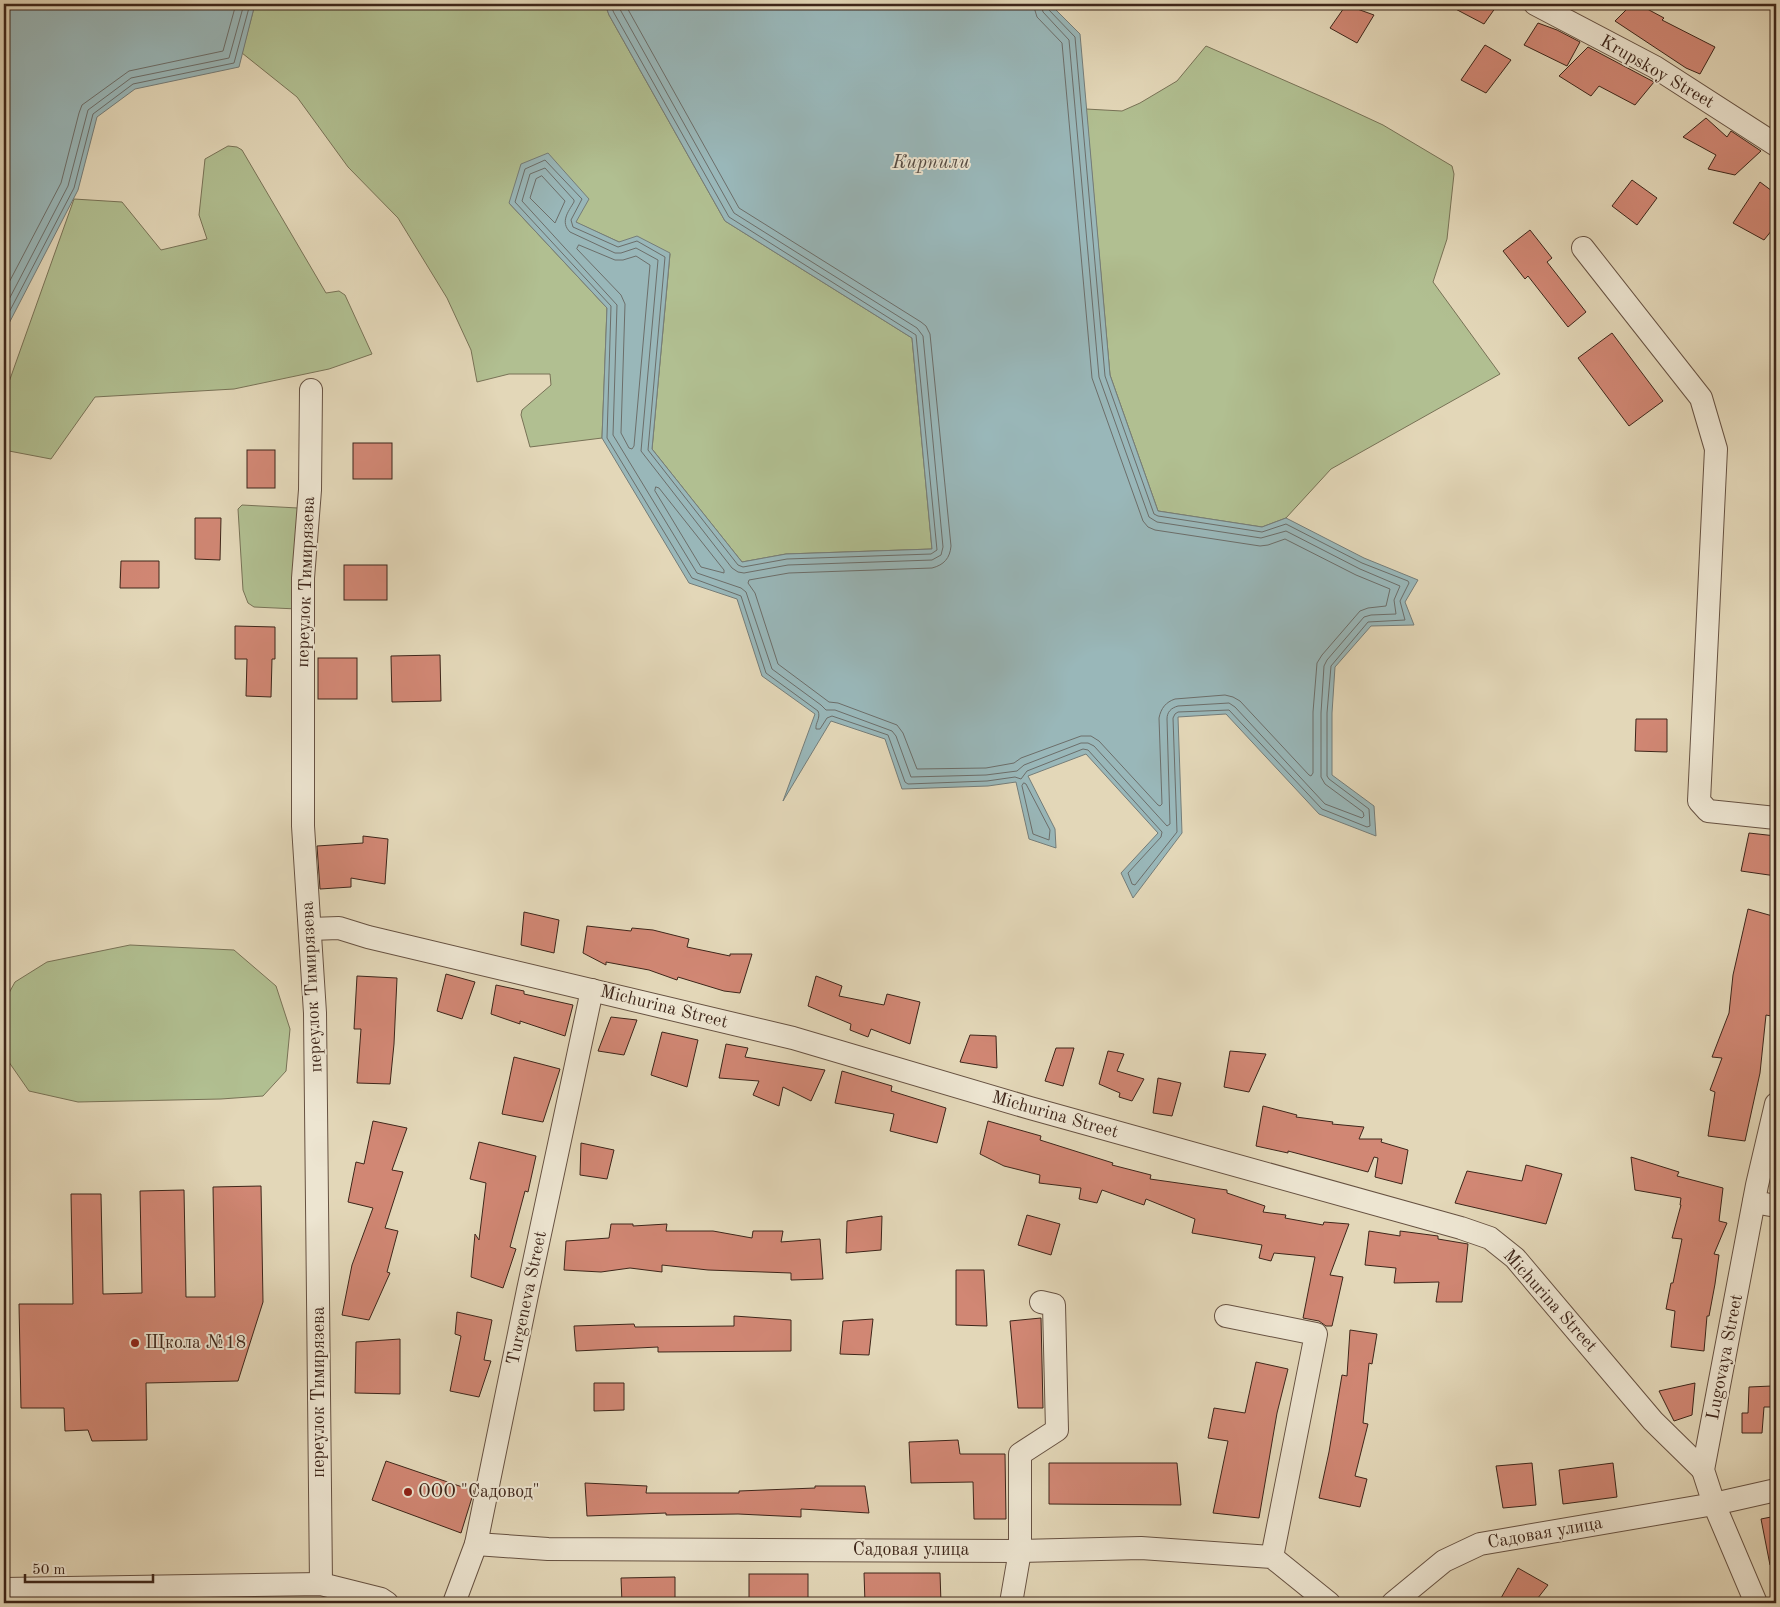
<svg xmlns="http://www.w3.org/2000/svg" width="1780" height="1607" font-family="'Old Standard TT',serif">
<rect width="100%" height="100%" fill="#e3d7b8"/>
<filter id="stains"><feTurbulence type="fractalNoise" baseFrequency=".004" numOctaves="4"/><feColorMatrix values="0 0 0 0 .2 0 0 0 0 .09 0 0 0 0 .02 0 0 0 .5 -.17"/></filter>
<radialGradient id="worn" r=".72"><stop offset=".6" stop-color="#630" stop-opacity="0"/><stop offset="1" stop-color="#630" stop-opacity=".3"/></radialGradient>
<g fill="#b1bf91" stroke="#787256">
<path d="M255 4H605L609 15 725 221 912 338 932 549 786 554 742 562 652 449 670 254 619 242 575 222 509 203 607 308 602 438 530 447 521 415 522 410 551 385 550 374H509L477 382 471 350 447 298 398 218 348 167 297 97 242 53Z"/>
<path d="M1206 46 1327 99 1383 125 1452 166 1454 174 1447 239 1433 282 1500 374 1331 469 1286 518 1262 527 1158 511 1110 375 1086 109 1122 111 1140 103 1177 81Z"/>
<path d="M228 146 237 147 242 150 326 293 339 291 345 295 372 354 329 369 234 389 95 397 51 459 9 451 4 448V396L74 199 122 202 161 250 207 239 199 215 205 159Z"/>
<path d="M242 505 298 508 297 609 254 607 248 603 243 590 238 509Z"/>
<path d="M130 945 234 950 276 986 290 1029 286 1071 263 1096 221 1099 78 1102 29 1091 4 1055V1002L15 982 47 962Z"/>
</g>
<g fill="#99b7b9" stroke="#757d79">
<path d="M4 4H255L239 67 135 89 97 117 78 190 4 333Z"/>
<path d="M605 4H1050L1080 34 1110 375 1158 511 1262 527 1286 518 1364 558 1418 580 1405 602 1414 625 1371 626 1335 667 1332 713V775L1374 806 1376 836 1319 814 1226 714 1178 717 1182 833 1133 898 1121 873 1158 833 1086 754 1028 776 1055 829 1056 848 1029 839 1016 782 988 786 902 789 885 739 831 721 783 801 815 714 762 676 737 599 689 583 602 438 607 308 509 203 521 164 548 153 589 199 576 222 619 242 637 236 670 253 652 449 742 562 786 554 932 549 912 338 725 221 609 15Z"/>
</g>
<g fill="none" stroke-linecap="round" stroke-linejoin="round">
<g stroke="#6c6e6a" stroke-width="1">
<path d="M610 4 614 13 729 217 916 335 937 550 931 554 787 559 743 567 738 565 648 450 665 257 637 241 618 247 573 227 571 220 582 199 545 160 525 169 515 202 611 306 607 438 692 578 741 596 766 673 818 711C821 718 815 723 816 729H820L827 718 832 716 888 735 905 782 908 784 987 781 1015 777 1021 779 1027 771 1083 749 1088 750 1162 832 1161 837 1128 873 1132 884 1135 885 1177 832 1173 718 1175 714 1178 712 1229 710 1322 809 1367 827 1370 826 1369 809 1329 779 1327 776V713L1331 666 1368 622 1405 620 1400 601 1409 583 1408 581 1362 563 1286 524 1262 532 1158 516 1154 514 1105 376 1075 37 1048 9 1047 4"/>
<path d="M617 4 734 213 917 328 923 336 943 547 941 555 932 560 788 565 744 573 738 572 732 568 641 451 658 260 636 248 621 253H615L570 232C560 222 568 212 574 202V200L545 168 530 174 522 201 617 305 613 435 697 573 741 588 746 592 772 669 821 705 826 710H835L892 731 896 736 911 777 986 775 1017 771 1024 765 1081 743H1088L1094 746 1167 826 1170 824 1167 719C1167 712 1171 708 1178 706L1229 703 1235 707 1325 804 1362 818 1364 816 1363 812 1325 784 1321 777V713L1324 666 1327 660 1364 617 1371 615 1396 614 1394 600 1400 586 1360 569 1286 531 1261 538 1157 522 1149 517 1099 377 1069 40 1043 12 1041 4"/>
<path d="M625 4 739 208 921 322 926 326 930 334 951 546C950 558 944 565 932 568L789 573 749 580 748 583 755 593 778 664 829 702 838 703 897 725 903 733 917 769 986 768 1014 763 1021 758 1081 736H1091L1099 741 1158 805 1160 806 1162 804 1159 718C1161 708 1166 702 1175 699L1225 695 1233 697 1240 701 1309 775 1311 776 1313 773V712L1317 663 1322 655 1360 611 1368 608 1386 606 1390 589 1356 575 1285 539 1268 545 1260 546 1155 530 1148 527 1143 521 1092 378 1062 43 1037 17 1033 4"/>
<path d="M542 176 565 201 555 223 530 198 536 179Z"/>
<path d="M579 245 615 260H623L636 256 650 265 634 446 632 449 629 448 621 433 625 304 621 295 577 249Z"/>
<path d="M4 292 61 183 79 113 82 105 129 71 223 51 236 4"/>
<path d="M4 309 68 186 88 110 131 78 229 58 244 4"/>
<path d="M4 322 74 188 93 114 133 84 234 63 250 4"/>
<path d="M656 487 659 488 724 570V573L701 567 655 491Z"/>
<path d="M1024 783 1026 784 1050 830 1049 840 1033 834 1022 786Z"/>
</g>
</g>
<g fill="#d18774" stroke="#3e261a">
<path d="M1446 4H1498L1484 24Z"/>
<path d="M1632 4H1638L1664 18 1662 20 1715 47 1700 74 1686 68 1615 21Z"/>
<path d="M1346 5 1374 15 1357 43 1330 28Z"/>
<path d="M1538 23 1557 30 1580 42 1567 66 1524 45Z"/>
<path d="M1485 45 1511 60 1486 93 1461 80Z"/>
<path d="M1588 47 1654 82 1635 105 1599 86 1591 96 1559 76Z"/>
<path d="M1706 118 1727 137 1731 131 1761 151 1735 175 1708 169 1716 155 1683 137Z"/>
<path d="M1632 180 1657 198 1637 225 1612 206Z"/>
<path d="M1760 182 1776 194V225L1764 240 1733 223Z"/>
<path d="M1530 230 1552 258 1547 262 1586 312 1568 327 1528 276 1525 279 1503 251Z"/>
<path d="M1612 333 1663 401 1629 426 1578 358Z"/>
<rect x="353" y="443" width="39" height="36"/>
<rect x="247" y="450" width="28" height="38"/>
<path d="M195 518H221L220 560 195 559Z"/>
<path d="M121 561H159V588H120Z"/>
<rect x="344" y="565" width="43" height="35"/>
<path d="M235 626 275 627V659H272L271 697 246 696 247 659H235Z"/>
<path d="M440 655 441 701 392 702 391 656Z"/>
<rect x="318" y="658" width="39" height="41"/>
<path d="M1636 719H1667V752L1635 751Z"/>
<path d="M1749 833 1776 836V876L1741 871Z"/>
<path d="M363 836 388 839 385 884 351 878V887L320 889 317 846 363 843Z"/>
<path d="M1748 909 1776 917V1000L1771 1016 1766 1015 1760 1073 1745 1141 1708 1136 1715 1092 1710 1090 1722 1058 1712 1057 1729 1013 1733 975Z"/>
<path d="M524 912 559 920 554 953 521 945Z"/>
<path d="M587 926 631 931 632 928 653 930 689 939 687 947 730 956V954H752L740 993 724 991 678 977 677 980 649 970 606 962V965L583 953Z"/>
<path d="M446 974 475 982 462 1019 437 1011Z"/>
<path d="M357 976 397 978 394 1044 390 1084 357 1083 361 1029H354Z"/>
<path d="M816 976 842 986 839 996 884 1005 887 994 920 1002 910 1044 871 1029 868 1037 850 1030 851 1024 808 1006Z"/>
<path d="M496 985 524 991V994L573 1005 565 1036 520 1021V1024L491 1014Z"/>
<path d="M611 1017 637 1020 624 1055 598 1051Z"/>
<path d="M662 1032 698 1040 687 1087 651 1075Z"/>
<path d="M970 1035 996 1036 997 1068 960 1062Z"/>
<path d="M726 1044 748 1048 745 1057 825 1070 811 1101 783 1087 779 1106 753 1095 759 1081 719 1078Z"/>
<path d="M1056 1048H1074L1063 1086 1045 1081Z"/>
<path d="M1108 1051 1124 1054 1117 1071 1144 1079 1132 1101 1119 1097 1120 1093 1099 1084Z"/>
<path d="M1230 1051 1266 1054 1249 1092 1224 1087Z"/>
<path d="M514 1057 560 1069 543 1122 502 1114Z"/>
<path d="M842 1071 892 1086 891 1091 946 1108 937 1143 890 1131 894 1114 835 1103Z"/>
<path d="M1158 1078 1181 1083 1172 1116 1153 1113Z"/>
<path d="M1263 1106 1297 1115 1296 1117 1333 1122 1332 1124 1364 1127 1359 1139H1382L1381 1142 1408 1150 1402 1184 1375 1177 1378 1158 1374 1157 1368 1172 1288 1151V1153L1256 1146Z"/>
<path d="M373 1121 407 1128 392 1170 403 1172 385 1228 398 1231 387 1272 390 1273 369 1320 342 1315 352 1265 373 1208 348 1202 356 1162 364 1164Z"/>
<path d="M988 1121 1041 1136 1040 1140 1113 1163 1112 1165 1151 1175 1150 1179 1227 1190V1193L1265 1206 1263 1212 1286 1215 1285 1218 1323 1225 1324 1222 1349 1224 1330 1275 1343 1277 1332 1326H1326L1319 1321 1303 1318 1315 1257 1274 1253 1271 1261 1259 1258 1262 1245 1192 1233 1195 1219 1146 1199 1144 1205 1102 1190 1097 1203 1079 1199 1081 1188 1039 1183 1040 1175 1004 1166 980 1154Z"/>
<path d="M479 1142 536 1156 528 1192 525 1191 510 1247 516 1249 503 1288 471 1277 475 1234 479 1240 486 1183 470 1179Z"/>
<path d="M581 1143 614 1150 607 1179 580 1175Z"/>
<path d="M1631 1157 1679 1172 1677 1176 1723 1188 1719 1221 1727 1223 1714 1254 1719 1255 1715 1284 1709 1316H1707L1704 1351 1671 1347 1675 1311 1666 1309 1671 1283H1673L1682 1239 1672 1238 1681 1205H1680L1681 1198 1635 1190Z"/>
<path d="M1526 1165 1562 1174 1546 1224 1455 1203 1467 1171 1522 1181Z"/>
<path d="M261 1186 263 1302 238 1381 146 1383 147 1440 92 1441 88 1430 65 1431 64 1408H21L19 1304H73L71 1194H101L103 1294 142 1293 140 1191 184 1190 186 1297H215L213 1187Z"/>
<path d="M1027 1215 1060 1224 1051 1255 1018 1245Z"/>
<path d="M882 1216 881 1250 846 1253 847 1221Z"/>
<path d="M611 1224H633V1226L667 1224 666 1231H713L752 1238 753 1231H783L781 1242 820 1239 823 1279 791 1280V1273L708 1270 662 1265V1272L630 1268 601 1272 564 1270 566 1241 609 1238Z"/>
<path d="M1369 1231 1400 1236V1231L1438 1236V1239L1468 1244 1462 1302H1436L1439 1282 1394 1283 1396 1268 1365 1265Z"/>
<path d="M956 1270H984L987 1326 956 1325Z"/>
<path d="M457 1312 492 1320 484 1360 491 1361 479 1397 450 1391 461 1336 455 1334Z"/>
<path d="M734 1316 791 1320V1351L658 1352V1347L576 1351 574 1326 634 1324 635 1327 734 1326Z"/>
<path d="M1041 1318 1043 1408H1018L1010 1321Z"/>
<path d="M873 1319 869 1355 840 1354 843 1321Z"/>
<path d="M1350 1330 1377 1334 1372 1364 1369 1363 1363 1423 1368 1424 1355 1476 1367 1479 1360 1507 1319 1498 1329 1452 1342 1375 1347 1376Z"/>
<path d="M400 1339V1394L355 1393 356 1342Z"/>
<path d="M1256 1362 1288 1369 1277 1413 1259 1518 1213 1513 1228 1441 1208 1438 1214 1408 1245 1413Z"/>
<path d="M594 1383H624V1410L594 1411Z"/>
<path d="M1695 1383 1692 1415 1674 1421 1659 1391Z"/>
<path d="M1772 1386V1407H1764L1762 1433H1742V1413H1748L1749 1387Z"/>
<path d="M958 1440 960 1454H1005L1006 1519H974L973 1482 911 1483 909 1442Z"/>
<path d="M386 1461 474 1491 461 1533 372 1500Z"/>
<path d="M1049 1463H1177L1181 1505 1049 1504Z"/>
<path d="M1532 1463 1536 1505 1503 1508 1496 1466Z"/>
<path d="M1613 1463 1617 1497 1563 1504 1559 1470Z"/>
<path d="M585 1483 647 1486 646 1493H739V1491L815 1488V1486H865L869 1513 801 1509V1517L738 1514 666 1515V1513L587 1516Z"/>
<path d="M1776 1516V1565H1770L1761 1519Z"/>
<path d="M1518 1568 1548 1585 1534 1603H1509L1501 1598Z"/>
<path d="M864 1573H940L941 1603H865Z"/>
<rect x="749" y="1574" width="59" height="29"/>
<path d="M675 1577V1603H622L621 1578Z"/>
</g>
<g fill="none" stroke-linecap="round" stroke-linejoin="round">
<g stroke="#675242" stroke-width="24">
<g id="minor">
<path d="M1535 4 1655 67 1776 145"/>
<path d="M1583 248 1701 398 1716 449 1699 801 1708 811 1776 818"/>
<path d="M311 390 310 490 303 578V826L315 1013 321 1584"/>
<path d="M310 929 339 928 368 937 793 1038 1030 1108 1461 1228 1490 1238 1515 1258 1653 1421 1703 1470"/>
<path d="M1754 1202 1776 1206"/>
<path d="M1226 1316 1316 1334 1272 1557"/>
<path d="M476 1544 548 1549 1020 1551 1141 1548 1272 1557 1329 1603"/>
<path d="M4 1589 321 1584 381 1599 387 1603"/>
<path d="M454 1603 476 1544 528 1290 592 990"/>
<path d="M1011 1603 1020 1551V1454L1057 1430 1054 1305 1041 1302"/>
<path d="M1393 1603 1444 1561 1480 1544 1714 1504 1776 1490"/>
<path d="M1756 1603 1714 1504 1703 1470 1757 1185 1776 1104"/>
</g>
</g>
<use href="#minor" stroke="#ede5d1" stroke-width="22"/>
</g>
<g fill="#8f2418" stroke="#ede5d1" stroke-width="2">
<circle cx="135" cy="1343" r="5"/>
<circle cx="408" cy="1492" r="5"/>
</g>
<g text-anchor="middle" dominant-baseline="central" stroke-width="4" stroke-linejoin="round" paint-order="stroke">
<g font-size="18" fill="#3e261a" stroke="#ede5d1">
<text transform="translate(1657 72) rotate(30)">Krupskoy Street</text>
<text transform="translate(306 582) rotate(-88)">переулок Тимирязева</text>
<text transform="translate(312 987) rotate(-93)">переулок Тимирязева</text>
<text transform="translate(664 1007) rotate(14)">Michurina Street</text>
<text transform="translate(1055 1115) rotate(16)">Michurina Street</text>
<text transform="translate(527 1298) rotate(-78)">Turgeneva Street</text>
<text transform="translate(1550 1301) rotate(48)">Michurina Street</text>
<text transform="translate(1725 1357) rotate(-79)">Lugovaya Street</text>
<text transform="translate(319 1392) rotate(-90)">переулок Тимирязева</text>
<text transform="translate(1545 1533) rotate(-10)">Садовая улица</text>
<text x="911" y="1550">Садовая улица</text>
</g>
<g font-size="18" fill="#3e261a" stroke="#ede5d1" text-anchor="start">
<text x="145" y="1343">Щкола №18</text>
<text x="418" y="1492">ООО "Садовод"</text>
</g>
<g font-size="19" font-style="italic" fill="#554a42" stroke="#ede5d1">
<text x="931" y="163">Кирпили</text>
</g>
</g>
<rect width="1780" height="1607" fill="none" stroke="#e3d7b8" stroke-width="20"/>
<rect x="5" y="5" width="1770" height="1597" fill="none" stroke="#3e261a" stroke-width="2.5"/>
<rect x="10" y="10" width="1760" height="1587" fill="none" stroke="#3e261a"/>
<path d="M25 1574v8h128v-8" fill="none" stroke="#3e261a" stroke-width="2.5"/>
<text x="32" y="1574" font-size="15" fill="#3e261a" stroke="#ede5d1" stroke-width="4" paint-order="stroke">50 m</text>
<rect width="100%" height="100%" filter="url(#stains)"/>
<rect width="100%" height="100%" fill="url(#worn)"/>
</svg>
